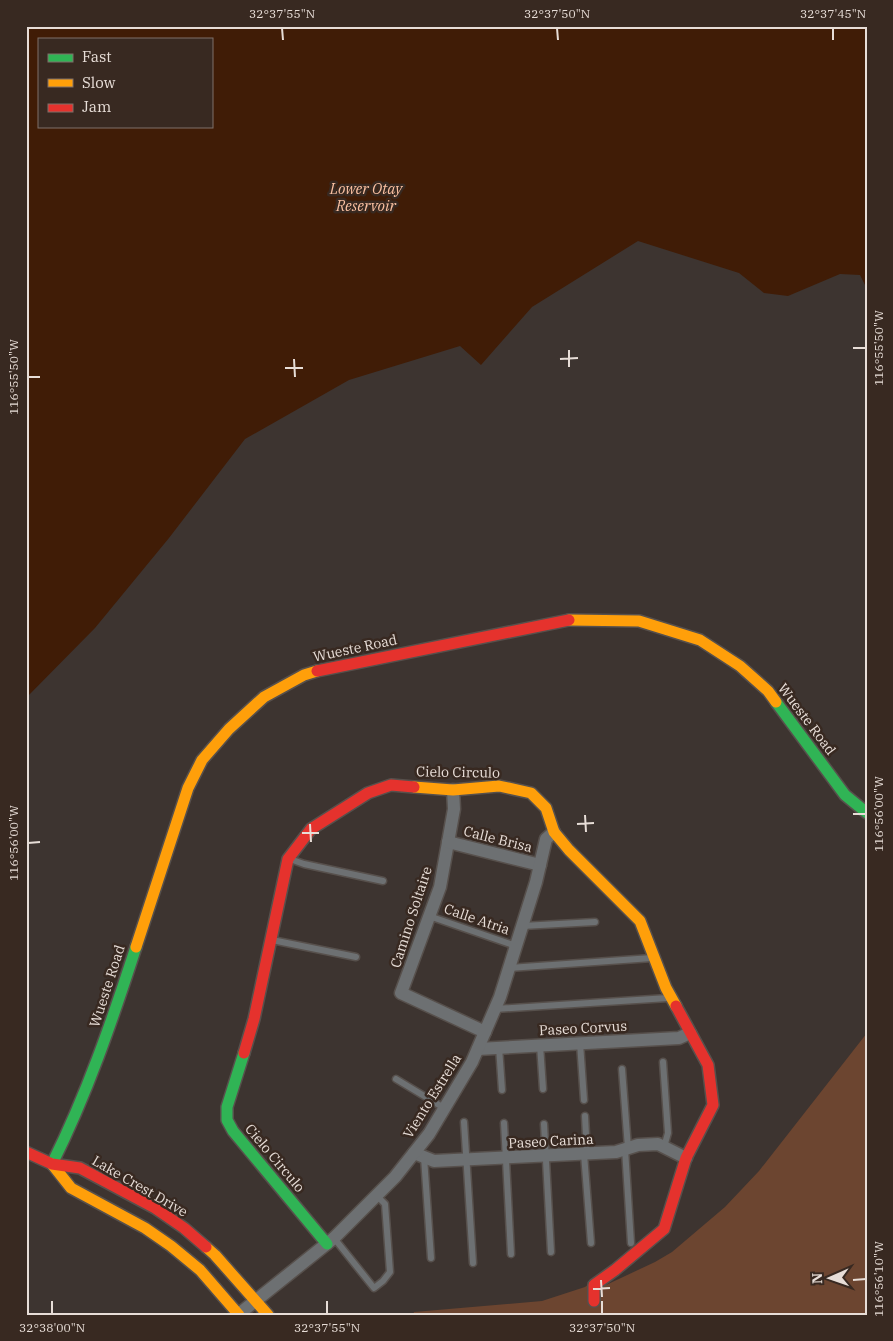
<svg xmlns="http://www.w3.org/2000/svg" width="893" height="1341" font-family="'IBM Plex Serif',serif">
<rect width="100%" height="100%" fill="#3d3430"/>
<path fill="#6c4530" d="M867 1033V1315H413L414 1312 542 1301 585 1287 600 1275 606 1285 655 1262 672 1252 725 1207 759 1171Z"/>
<path fill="#401c06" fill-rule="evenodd" d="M26 26H867V289L860 275 840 274 788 296 764 293 739 273 638 241 532 307 481 365 460 346 349 380 245 439 169 538 95 628 26 698ZM39 39H211V126H39Z"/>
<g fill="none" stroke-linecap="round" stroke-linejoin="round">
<g stroke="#57504c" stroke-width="9">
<g id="lane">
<path d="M290 859 304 864 383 881"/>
<path d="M429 916 516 946"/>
<path d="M522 926 595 922"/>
<path d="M272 940 356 957"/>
<path d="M509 968 652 958"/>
<path d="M495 1009 668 998"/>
<path d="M580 1043 584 1100"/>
<path d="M540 1045 543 1089"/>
<path d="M499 1047 502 1090"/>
<path d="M663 1062 668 1133 664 1147"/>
<path d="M622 1069 628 1148"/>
<path d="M396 1079 444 1108"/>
<path d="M585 1116 587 1154"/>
<path d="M464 1122 473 1263"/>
<path d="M504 1123 511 1254"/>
<path d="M544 1124 551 1252"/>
<path d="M625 1149 631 1243"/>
<path d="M584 1154 591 1243"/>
<path d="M424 1157 431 1258"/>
<path d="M334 1238 374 1288 383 1281 390 1272 385 1204 377 1196"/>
</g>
</g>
<g stroke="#57504c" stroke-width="15">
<g id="street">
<path d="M453 790 454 809 440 887 401 993 485 1032"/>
<path d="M448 842 540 865"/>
<path d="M478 1049 679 1038 690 1033"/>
<path d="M414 1153 434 1161 616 1152 638 1145 658 1144 686 1158"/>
<path d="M239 1314 334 1238 395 1177 429 1134 472 1062 500 997 536 882 546 839 554 832"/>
</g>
</g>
<g stroke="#57504c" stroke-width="14">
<g id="fast">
<path d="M776 702 845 795 867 813"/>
<path d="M244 1053 227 1107V1120L233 1131 327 1244"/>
<path d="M52 1164C87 1094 112 1021 136 947"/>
</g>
</g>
<g stroke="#57504c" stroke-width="14">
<g id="slow">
<path d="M569 620 639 621 700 640 740 666 768 691 776 702"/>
<path d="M414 787 453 790 499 786 531 793 546 808 554 832 569 850 640 921 666 988 676 1006"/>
<path d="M136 947 188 788 202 760 229 729 264 697 304 675 317 671"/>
<path d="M52 1164 71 1188 145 1228 171 1246 200 1270 239 1315"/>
<path d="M206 1247 215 1255 268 1315"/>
</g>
</g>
<g stroke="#57504c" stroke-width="14">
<g id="jam">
<path d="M317 671 569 620"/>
<path d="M244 1053 254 1019 288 859 311 829 368 793 391 785 414 787"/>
<path d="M26 1152 52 1164 80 1168 155 1208 184 1228 206 1247"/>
<path d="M594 1301V1285L615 1270 664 1229 686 1158 713 1105 708 1065 676 1006"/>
</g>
</g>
<use href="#lane" stroke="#6d7072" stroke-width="6"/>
<use href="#street" stroke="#6d7072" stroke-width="12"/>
<use href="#fast" stroke="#30b455" stroke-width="11"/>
<use href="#slow" stroke="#ff9f0a" stroke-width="11"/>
<use href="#jam" stroke="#e5322d" stroke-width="11"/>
</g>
<path fill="none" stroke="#e7ddd7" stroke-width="2" d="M282 28 283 40M557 28 558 40M833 28V40M853 348H866M569 350V367M294 359 295 377M560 359 578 358M285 368H303M28 377H40M853 814H866M585 815 586 832M310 824 311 842M577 824 594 823M302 833H319M28 843 40 842M601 1280 602 1297M853 1280 866 1279M593 1289 610 1288M52 1301V1314M327 1301V1314M602 1301V1314"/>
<g text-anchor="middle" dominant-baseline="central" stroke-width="5" stroke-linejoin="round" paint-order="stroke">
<g font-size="14" fill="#e7ddd7" stroke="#382921">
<text transform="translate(355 648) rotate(-12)">Wueste Road</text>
<text transform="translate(807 719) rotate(53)">Wueste Road</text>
<text transform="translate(458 772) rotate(1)">Cielo Circulo</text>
<text transform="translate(498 839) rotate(14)">Calle Brisa</text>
<text transform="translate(411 917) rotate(-72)">Camino Soltaire</text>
<text transform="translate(477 919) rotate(19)">Calle Atria</text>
<text transform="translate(107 986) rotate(-72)">Wueste Road</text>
<text transform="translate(583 1028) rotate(-3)">Paseo Corvus</text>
<text transform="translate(432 1096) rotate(-58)">Viento Estrella</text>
<text transform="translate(551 1141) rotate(-3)">Paseo Carina</text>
<text transform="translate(275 1158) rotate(50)">Cielo Circulo</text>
<text transform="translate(140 1186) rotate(30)">Lake Crest Drive</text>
</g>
<g font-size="15" font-style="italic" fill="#fac0a1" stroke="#382921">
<text x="366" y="188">Lower Otay<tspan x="366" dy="17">Reservoir</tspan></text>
</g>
</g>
<rect width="893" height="1341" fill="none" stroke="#382921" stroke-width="55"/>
<rect x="38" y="38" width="175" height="90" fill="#382921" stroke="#7e716a"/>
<rect x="48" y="54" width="25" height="8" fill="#30b455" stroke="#7e716a"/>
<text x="82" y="62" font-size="15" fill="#e7ddd7">Fast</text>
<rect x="48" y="79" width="25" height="8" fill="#ff9f0a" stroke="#7e716a"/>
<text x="82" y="88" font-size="15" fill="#e7ddd7">Slow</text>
<rect x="48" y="104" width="25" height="8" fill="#e5322d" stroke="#7e716a"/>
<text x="82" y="112" font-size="15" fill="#e7ddd7">Jam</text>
<g transform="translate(830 1278) rotate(268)" stroke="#382921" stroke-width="4" paint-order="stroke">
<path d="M0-4L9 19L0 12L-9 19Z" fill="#e7ddd7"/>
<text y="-8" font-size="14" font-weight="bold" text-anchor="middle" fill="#e7ddd7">N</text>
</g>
<rect x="28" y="28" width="838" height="1286" fill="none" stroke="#e7ddd7" stroke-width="2"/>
<g font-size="12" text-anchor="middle" fill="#e7ddd7">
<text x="282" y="18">32°37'55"N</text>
<text x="557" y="18">32°37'50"N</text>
<text x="833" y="18">32°37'45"N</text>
<text transform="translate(879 348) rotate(-90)" y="4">116°55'50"W</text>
<text transform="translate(14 377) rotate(-90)" y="4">116°55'50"W</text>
<text transform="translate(879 814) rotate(-90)" y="4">116°56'00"W</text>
<text transform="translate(14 843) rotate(-90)" y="4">116°56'00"W</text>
<text transform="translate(879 1279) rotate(-90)" y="4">116°56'10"W</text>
<text x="52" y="1332">32°38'00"N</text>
<text x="327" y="1332">32°37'55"N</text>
<text x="602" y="1332">32°37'50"N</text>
</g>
</svg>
